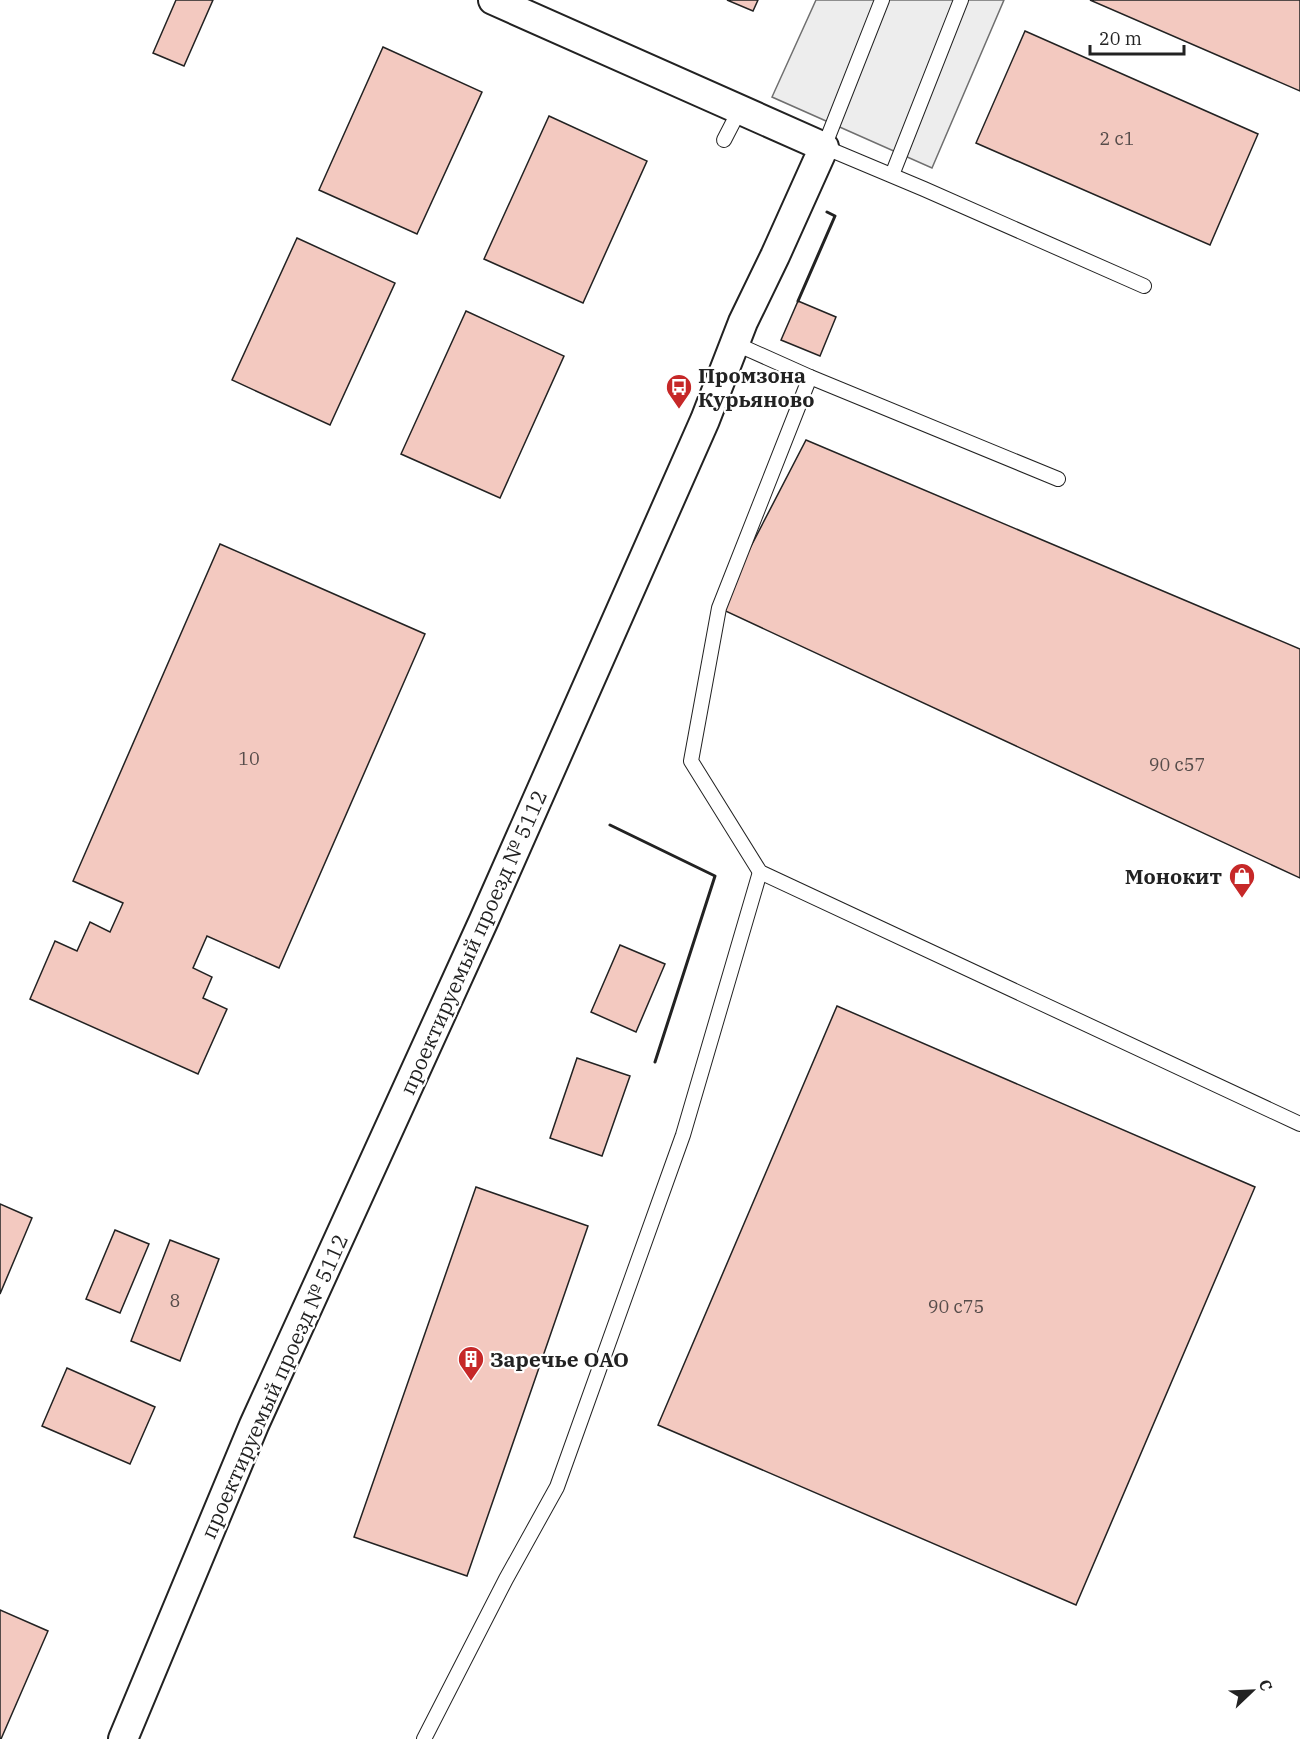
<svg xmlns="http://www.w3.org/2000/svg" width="1300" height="1739" font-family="'IBM Plex Serif',serif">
<rect width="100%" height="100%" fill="#fff"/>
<path fill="#ededed" stroke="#6f6f6f" stroke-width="1.5" d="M816 0H1004L932 168 772 97Z"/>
<g fill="#f3c9c0" stroke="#222" stroke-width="1.5">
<path d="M176 0H213L184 66 153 53Z"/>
<path d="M727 0H758L753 11Z"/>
<path d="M1090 0H1300V91Z"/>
<path d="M1025 31 1258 134 1210 245 976 143Z"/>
<path d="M383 47 482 92 417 234 319 190Z"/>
<path d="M549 116 647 161 583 303 484 259Z"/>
<path d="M297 238 395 283 330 425 232 380Z"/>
<path d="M798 301 836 317 820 356 781 340Z"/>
<path d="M466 311 564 356 500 498 401 454Z"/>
<path d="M806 440 1300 649V878L719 608Z"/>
<path d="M220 544 425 634 279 968 207 936 193 968 212 977 203 998 227 1009 198 1074 30 999 55 941 77 951 90 922 110 932 123 903 73 881Z"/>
<path d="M620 945 665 964 636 1032 591 1012Z"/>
<path d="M837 1006 1255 1187 1076 1605 658 1425Z"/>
<path d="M577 1058 630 1076 602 1156 550 1138Z"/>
<path d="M476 1187 588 1226 467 1576 354 1537Z"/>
<path d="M0 1204 32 1218 0 1294Z"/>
<path d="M115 1230 149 1244 120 1313 86 1299Z"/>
<path d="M170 1240 219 1259 180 1361 131 1341Z"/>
<path d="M67 1368 155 1407 130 1464 42 1426Z"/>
<path d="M0 1610 48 1631 1 1739H0Z"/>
</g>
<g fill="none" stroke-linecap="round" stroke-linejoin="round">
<g stroke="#222" stroke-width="16">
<g id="service">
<path d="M882 0 824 147 924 189 1144 286"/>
<path d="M724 140 740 109"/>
<path d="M892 175 961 0"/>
<path d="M734 343 810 377 1058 479"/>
<path d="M810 377 719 608 691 761 760 872 1300 1124"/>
<path d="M424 1739 506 1579 557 1487 683 1135 760 872"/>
</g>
</g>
<g stroke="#222" stroke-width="32">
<path id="minor" d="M123 1739 254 1425 484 920 705 420 743 322 775 256 824 147 493 0"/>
</g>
<use href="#service" stroke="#fff" stroke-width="14"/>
<use href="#minor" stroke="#fff" stroke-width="28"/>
<g stroke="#222" stroke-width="3">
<path d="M798 301 835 216 827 212"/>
<path d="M610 825 715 876 655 1062"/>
</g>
</g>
<defs>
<g id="bus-pin" transform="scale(1.35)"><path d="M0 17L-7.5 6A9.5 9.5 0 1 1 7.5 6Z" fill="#c62828" stroke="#fff"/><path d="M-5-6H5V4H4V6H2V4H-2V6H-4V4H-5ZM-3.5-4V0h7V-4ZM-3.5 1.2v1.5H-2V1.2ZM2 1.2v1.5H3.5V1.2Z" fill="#fff"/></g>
<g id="shop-pin" transform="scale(1.35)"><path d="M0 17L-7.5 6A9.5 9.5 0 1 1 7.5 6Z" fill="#c62828" stroke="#fff"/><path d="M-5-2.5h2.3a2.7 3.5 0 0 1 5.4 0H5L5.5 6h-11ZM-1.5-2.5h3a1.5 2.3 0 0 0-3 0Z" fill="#fff"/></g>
<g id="building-pin" transform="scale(1.35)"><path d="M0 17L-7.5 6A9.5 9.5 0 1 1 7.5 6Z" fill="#c62828" stroke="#fff"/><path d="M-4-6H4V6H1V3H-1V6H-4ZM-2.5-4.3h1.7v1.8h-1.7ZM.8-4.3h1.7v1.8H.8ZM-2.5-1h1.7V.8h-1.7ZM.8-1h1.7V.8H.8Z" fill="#fff"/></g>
</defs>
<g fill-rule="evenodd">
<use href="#bus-pin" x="679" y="387"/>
<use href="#shop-pin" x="1242" y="876"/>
<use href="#building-pin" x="471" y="1359"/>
</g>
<g text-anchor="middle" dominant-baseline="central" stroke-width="4.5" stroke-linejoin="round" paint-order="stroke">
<g font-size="18" fill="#564c4a">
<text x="1117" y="138">2 с1</text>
<text x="249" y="758">10</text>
<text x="1177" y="764">90 с57</text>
<text x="175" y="1300">8</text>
<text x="956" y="1306">90 с75</text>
</g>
<g font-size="21" font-weight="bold" fill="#222" stroke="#fff" text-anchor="start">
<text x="698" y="375">Промзона<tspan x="698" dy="24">Курьяново</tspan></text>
<text x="1222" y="876" text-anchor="end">Монокит</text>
<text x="490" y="1359">Заречье ОАО</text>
</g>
<g font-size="21" fill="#222" stroke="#fff">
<text transform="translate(473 942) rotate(-66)">проектируемый проезд № 5112</text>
<text transform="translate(274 1386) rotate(-66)">проектируемый проезд № 5112</text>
</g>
</g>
<g transform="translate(1252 1691) rotate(67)" stroke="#ffffff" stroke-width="4.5" paint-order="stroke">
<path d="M0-4.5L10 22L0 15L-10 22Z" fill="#222222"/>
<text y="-9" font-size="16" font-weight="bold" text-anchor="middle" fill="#222222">С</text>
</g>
<path d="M1090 45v9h94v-9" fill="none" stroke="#222222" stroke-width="3"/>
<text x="1099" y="45" font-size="18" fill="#222222" stroke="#ffffff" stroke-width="4.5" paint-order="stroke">20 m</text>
</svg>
